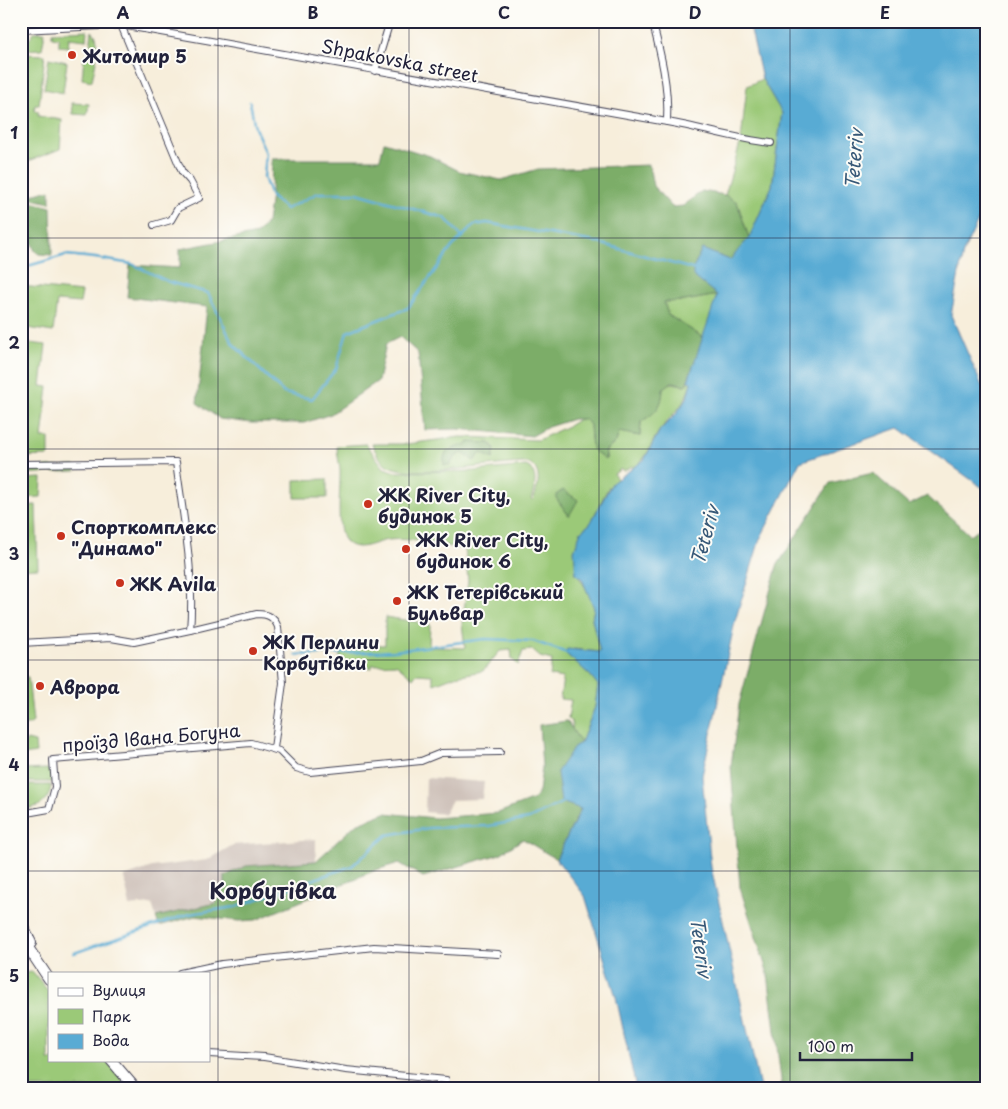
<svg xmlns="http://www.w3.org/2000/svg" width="1008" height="1109" font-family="'Playpen Sans',sans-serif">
<rect width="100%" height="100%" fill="#fdfcf7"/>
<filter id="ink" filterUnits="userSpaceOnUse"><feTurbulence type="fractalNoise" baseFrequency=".02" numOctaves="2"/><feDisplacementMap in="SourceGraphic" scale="10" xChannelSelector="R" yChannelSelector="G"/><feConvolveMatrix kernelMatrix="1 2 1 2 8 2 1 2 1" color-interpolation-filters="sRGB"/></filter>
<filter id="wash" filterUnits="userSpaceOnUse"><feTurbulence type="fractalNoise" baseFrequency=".0096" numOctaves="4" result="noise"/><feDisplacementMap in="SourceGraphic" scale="20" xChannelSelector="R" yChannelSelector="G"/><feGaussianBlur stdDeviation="1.12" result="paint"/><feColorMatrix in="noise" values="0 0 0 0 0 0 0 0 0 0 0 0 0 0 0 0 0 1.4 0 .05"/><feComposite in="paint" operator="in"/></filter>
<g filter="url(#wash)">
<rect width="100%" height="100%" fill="#f7eedb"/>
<g fill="#cec1b9">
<path d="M426 778 484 782 482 799 452 800 444 814 425 812Z"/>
<path d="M316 839V861L246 866 225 876V886L216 903 156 917 152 904 130 906 124 877 152 867 207 860 233 845Z"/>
</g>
<g fill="#9bc978" stroke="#5e765a">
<path d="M87 30 86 40 69 38 68 47 59 46V38L52 37V32Z"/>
<path d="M92 31C103 39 94 69 92 81L82 79 84 57H89Z"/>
<path d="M34 32H45L42 49 21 50V45L26 44Z"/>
<path d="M21 54 45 55 39 105H35L34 111H38V116L62 120 60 149 26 162 21 170Z"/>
<path d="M49 58 67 62 63 93 44 89Z"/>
<path d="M762 79 782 113 772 186 749 238 737 202 725 195 741 140 747 86Z"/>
<path d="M72 103 89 104 87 115 73 114Z"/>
<path d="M21 286 82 292 80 303 57 301 53 332 21 327Z"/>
<path d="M717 295 704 338 668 315 664 302 685 301Z"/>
<path d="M21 342 46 345 41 386 48 387 42 438H49V456L21 457Z"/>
<path d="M688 381 691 382C684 409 675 410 660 430 649 445 651 455 633 468L632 466 623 471 621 469 614 474 617 479 608 488 590 524 581 531 574 551 579 577 590 595 594 608 592 619 600 652 574 649 565 653 590 675 598 685 595 707 581 743 573 736 572 722 568 718 571 700 560 699 563 678 550 676 552 660 540 657 532 650 523 651 518 665 512 659 511 650 500 651 483 671 455 676 434 684 432 675 416 674 413 678 396 664 372 665V668H367L366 665H340V644L385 645V617L430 624 429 647 465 648 462 624 468 581 465 549C441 546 412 537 388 540 374 542 357 554 345 541 335 531 341 485 340 469 339 461 337 454 337 446L366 444 384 468 396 472 474 471 526 466C539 471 535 488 531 499L533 500C538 488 543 470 529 463 500 462 409 480 387 465 380 461 376 452 372 444H407L460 437 538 440 568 426 579 419H585L590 425 591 440 607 459 605 452 616 442 619 432 640 436 641 422C653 414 662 404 663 389 672 379 674 385 686 385Z"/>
<path d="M75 466 76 471 21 474V468Z"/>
<path d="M42 478 41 497 21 498V479Z"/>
<path d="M327 479V498H295V480Z"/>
<path d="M36 505 38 568 21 569V506Z"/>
<path d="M21 677H28L33 722 29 725H24V731L21 733Z"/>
<path d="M27 740 35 742 36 753 24 755V770L47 769 50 771 51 782H21V749Z"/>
<path d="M21 785H51C49 804 39 807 21 810Z"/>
<path d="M33 972 49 992V1060H106L124 1081 122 1085 124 1088H21V973Z"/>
</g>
<g fill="#7cad68" stroke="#4f6852">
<path d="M384 142 430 156 459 171 501 180 538 169 649 165 653 186 672 207 683 206 702 191 725 195 737 202 749 238 730 260 702 249 717 295 685 301 664 302 668 315 704 338 686 385 672 382 663 389C662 408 656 412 641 422L640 436 619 432 616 442 606 450 605 460 592 449 590 425 585 419H573L548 427 532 436 458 429 425 430 418 353 400 337 386 344 378 381 331 414 304 423H251L220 419 197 403 207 307 127 297 130 265 180 268V249L257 234 267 222 271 195 272 159H380Z"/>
<path d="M50 190V203L29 198 28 196Z"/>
<path d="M23 200 51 207 52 255 39 254 35 251 21 217Z"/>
<path d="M469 442 490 443 495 449 493 459 481 453 474 461 462 453 455 457 450 465H444C441 445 462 449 469 442Z"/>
<path d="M873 473 909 505 927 496 970 535 987 523V1088H782L768 974 740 888 731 766 739 704 777 566 830 483Z"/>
<path d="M563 490 578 500 569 516 556 498 557 494Z"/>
<path d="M567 721 581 743V808L556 859 523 839 500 854 423 877 399 863 376 870 256 920 239 921 195 916 159 926 156 917 216 903 225 886V876L246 866 316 861 356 824 385 813 435 818 498 813 534 799 539 792 542 767 539 725Z"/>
</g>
<path fill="#59abd4" stroke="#3e6688" d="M749 21H983L982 49 987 69V202L963 253 951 315 982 386 987 391V491L899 428 800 462 760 539 735 621 702 776 711 867 760 1088H636L616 997 585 896 556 859 581 809 561 802 557 772 575 746 581 743 595 707 598 685 590 675 565 653 567 649 600 652 592 619 594 608 582 579 576 574 574 551 581 531 590 524 612 483 644 460 660 430 676 414 687 398 691 382 688 381 717 295 693 276V269L702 249 730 260 749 238 772 186 782 113 762 79Z"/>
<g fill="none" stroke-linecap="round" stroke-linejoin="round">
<g stroke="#59abd4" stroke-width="2.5">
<path d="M250 102 255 128 266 153 264 177 271 197 286 209 318 193H357L445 218 462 237"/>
<path d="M21 268 66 255 95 258 132 264 169 282 208 293 233 344 284 393 312 399 336 369 347 332 408 308 452 247 474 225 487 223 595 242 696 270"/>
<path d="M296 655 394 651 485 639 533 641 567 653"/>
<path d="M74 953 189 914 235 907 352 866 387 835 429 828 488 826 529 819 563 802"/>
</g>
</g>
</g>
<g filter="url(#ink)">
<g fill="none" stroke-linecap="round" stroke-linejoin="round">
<g stroke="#424153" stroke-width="8">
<g id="street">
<path d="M652 21C661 54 669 87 667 122"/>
<path d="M121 25 182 172 190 181 199 198 178 208 171 220 154 225"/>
<path d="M21 30 121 25 667 122C702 128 736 139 771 143"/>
<path d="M375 71 390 21"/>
<path d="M21 464 176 462C183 518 195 574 190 630L134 642 111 638 21 643"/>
<path d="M190 630 257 614C268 614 274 617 278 627L283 683 274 748"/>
<path d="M21 814 49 809 55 787 53 760 251 743 279 751 296 768 310 772 421 761 441 753 500 752"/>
<path d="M180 973 222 964 374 947 498 954"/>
<path d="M209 1054 264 1057 346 1070 446 1080"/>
</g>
</g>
<g stroke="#424153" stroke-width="12">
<g id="primary">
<path d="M21 923 31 943"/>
<path d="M21 937 49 979"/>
<path d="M111 1060 135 1088"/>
</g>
</g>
<use href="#street" stroke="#fff" stroke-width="6"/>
<use href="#primary" stroke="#fff" stroke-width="10"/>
</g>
</g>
<path fill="none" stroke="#22223b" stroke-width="1" stroke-opacity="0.55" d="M218 21V1088M409 21V1088M599 21V1088M790 21V1088M21 238H987M21 449H987M21 660H987M21 871H987"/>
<g fill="#c8321e" stroke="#fdfcf7" stroke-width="2">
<circle cx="72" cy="55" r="5"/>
<circle cx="368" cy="504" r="5"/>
<circle cx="61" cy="536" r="5"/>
<circle cx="406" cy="549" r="5"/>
<circle cx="120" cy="583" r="5"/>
<circle cx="397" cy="601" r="5"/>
<circle cx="253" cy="651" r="5"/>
<circle cx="40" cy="686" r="5"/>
</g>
<g text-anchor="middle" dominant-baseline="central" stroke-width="4" stroke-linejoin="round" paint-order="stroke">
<g font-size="18" font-weight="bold" fill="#22223b" stroke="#fdfcf7" text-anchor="start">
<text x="82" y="55">Житомир 5</text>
<text x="378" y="494">ЖК River City,<tspan x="378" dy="21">будинок 5</tspan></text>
<text x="71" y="526">Спорткомплекс<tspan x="71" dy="21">"Динамо"</tspan></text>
<text x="416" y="539">ЖК River City,<tspan x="416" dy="21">будинок 6</tspan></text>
<text x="130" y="583">ЖК Avila</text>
<text x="407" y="591">ЖК Тетерівський<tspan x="407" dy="21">Бульвар</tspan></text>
<text x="263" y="641">ЖК Перлини<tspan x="263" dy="21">Корбутівки</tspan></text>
<text x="50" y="686">Аврора</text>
</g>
<g font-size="18" fill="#22223b" stroke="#fdfcf7">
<text transform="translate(400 60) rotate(11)">Shpakovska street</text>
<text transform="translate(151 737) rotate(-5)">проїзд Івана Богуна</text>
</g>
<g font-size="19" font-style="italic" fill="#385978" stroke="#fdfcf7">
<text transform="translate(853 159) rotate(-86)">Teteriv</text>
<text transform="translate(704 535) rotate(-75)">Teteriv</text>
<text transform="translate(702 947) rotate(82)">Teteriv</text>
</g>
<g font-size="22" font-weight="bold" fill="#22223b" stroke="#fdfcf7">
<text x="273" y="889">Корбутівка</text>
</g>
</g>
<rect width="1008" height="1109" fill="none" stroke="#fdfcf7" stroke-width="55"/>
<rect x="48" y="972" width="162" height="90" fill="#fdfcf7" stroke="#a5a5ac"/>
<rect x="58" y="988" width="25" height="8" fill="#ffffff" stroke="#a5a5ac"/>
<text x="92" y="996" font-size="15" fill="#22223b">Вулиця</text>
<rect x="58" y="1009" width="25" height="15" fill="#9bc978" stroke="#a5a5ac"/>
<text x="92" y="1022" font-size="15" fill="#22223b">Парк</text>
<rect x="58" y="1034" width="25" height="15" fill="#59abd4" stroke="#a5a5ac"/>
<text x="92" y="1046" font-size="15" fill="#22223b">Вода</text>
<path d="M800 1052v8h112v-8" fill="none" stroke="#22223b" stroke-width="2.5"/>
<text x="808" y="1052" font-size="15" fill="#22223b" stroke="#fdfcf7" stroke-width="4" paint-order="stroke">100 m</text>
<rect x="28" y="28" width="952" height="1054" fill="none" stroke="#22223b" stroke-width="2"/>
<g font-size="16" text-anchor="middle" font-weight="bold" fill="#22223b">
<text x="123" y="19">A</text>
<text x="313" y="19">B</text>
<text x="504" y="19">C</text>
<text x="695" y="19">D</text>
<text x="885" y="19">E</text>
<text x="14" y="139">1</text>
<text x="14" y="349">2</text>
<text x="14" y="560">3</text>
<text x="14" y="771">4</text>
<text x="14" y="982">5</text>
</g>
</svg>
